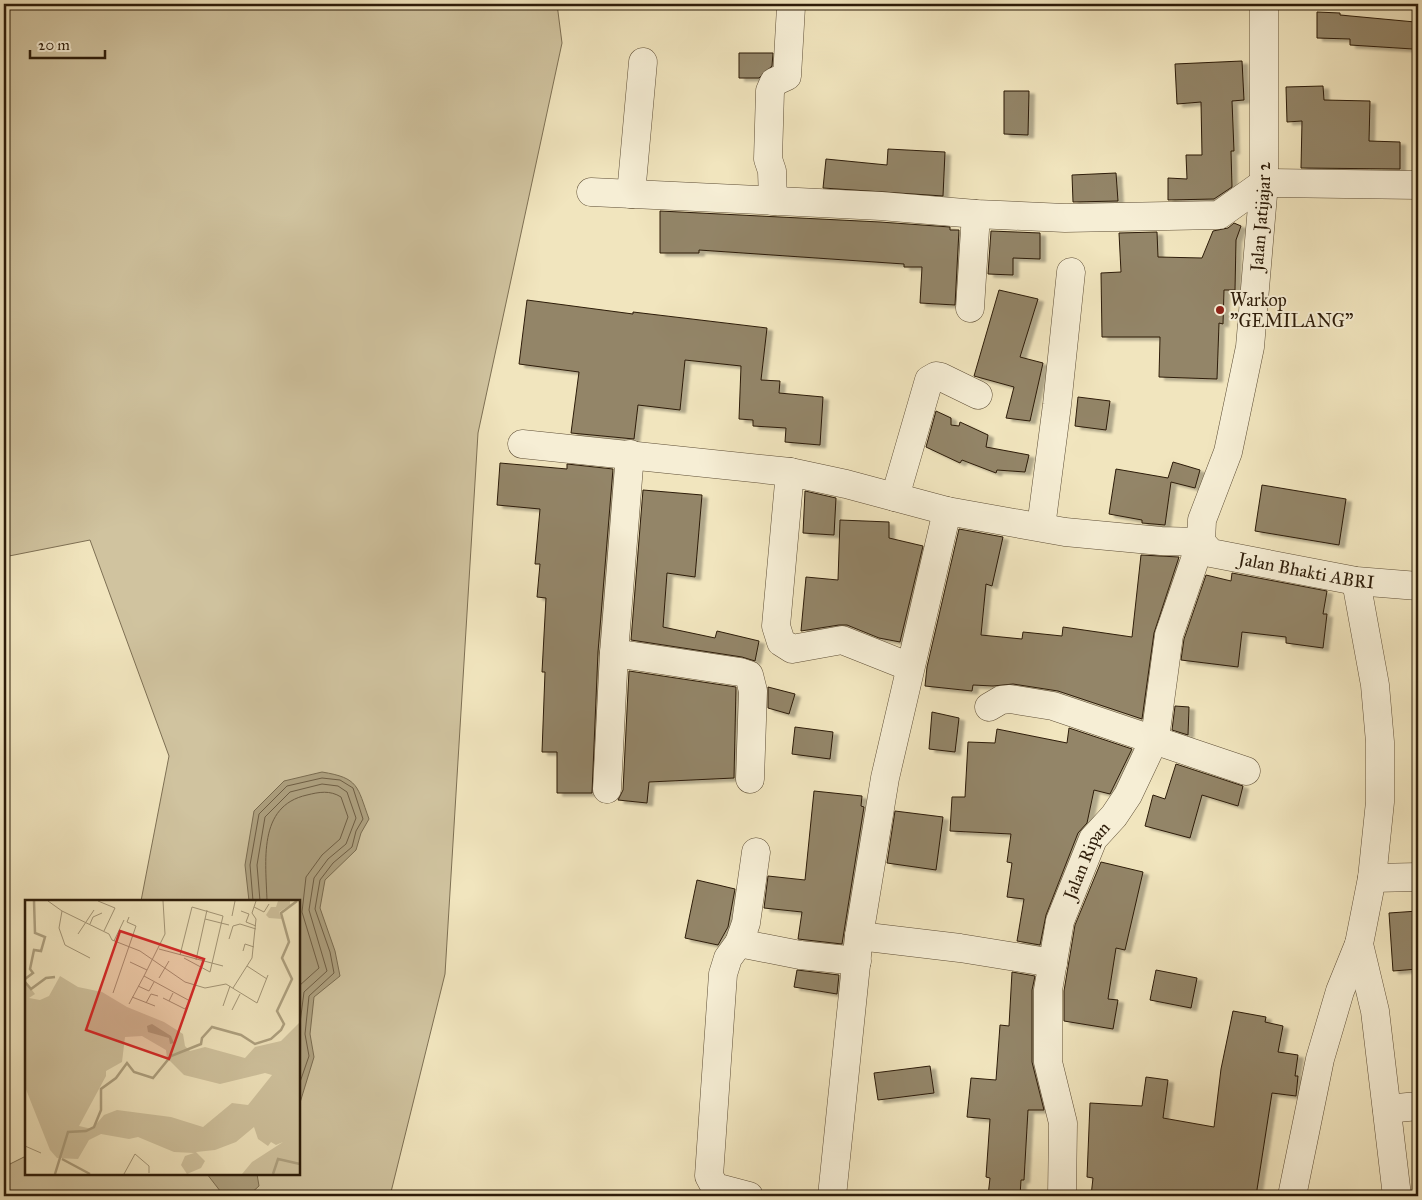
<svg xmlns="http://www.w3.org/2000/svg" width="1422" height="1200" font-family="'IM FELL Great Primer',serif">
<defs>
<filter id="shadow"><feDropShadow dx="5.5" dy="3" stdDeviation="1" flood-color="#0004"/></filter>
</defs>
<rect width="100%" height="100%" fill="#f1e5be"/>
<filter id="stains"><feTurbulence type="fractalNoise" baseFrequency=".004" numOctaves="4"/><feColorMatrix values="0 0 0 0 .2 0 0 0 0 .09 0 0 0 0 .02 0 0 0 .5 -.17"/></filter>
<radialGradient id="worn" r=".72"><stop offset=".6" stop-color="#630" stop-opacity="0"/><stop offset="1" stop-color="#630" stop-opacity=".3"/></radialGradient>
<path fill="#d0c39f" stroke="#7e7054" d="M4 4H557L562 43 478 433 445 974 390 1196H4V1167L26 1156V1174H299V901H141L169 756 90 540 4 557Z"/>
<g fill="#aea180" stroke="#7a6c50">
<path d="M322 772C359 778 357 786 369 819L361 833 356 850 325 880 320 908 335 951 340 976 314 997 310 1034 314 1057 299 1106V901H249L245 865 254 811 284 781Z"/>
<path d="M207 1174H257L259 1186 248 1196H224Z"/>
</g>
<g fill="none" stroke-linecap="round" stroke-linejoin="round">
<g stroke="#6e5e44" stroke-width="1">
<path d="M253 901 250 865 259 814 287 786 322 778 340 780 353 788 363 819 356 831 352 847 333 863 320 880 315 909 330 952 334 973 309 996 305 1034 309 1056 299 1085"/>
<path d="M260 901 257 865 265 817 290 792 322 784 338 786 347 792 356 818 346 844 328 859 314 878 309 910 327 971 304 992 299 1031"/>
<path d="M267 901C266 862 257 806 307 795 319 792 330 790 341 797L348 817 340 839 322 855 306 877 302 912 319 968 299 986"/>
</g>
<path stroke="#7a6c50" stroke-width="8" d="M4 1191 13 1196"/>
</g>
<g fill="#938567" stroke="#2d1c09" filter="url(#shadow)">
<path d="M1317 12 1340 13V15L1415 22 1413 49 1350 45V39L1317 38Z"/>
<path d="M739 53H773L772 66 759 78H739Z"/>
<path d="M1242 61 1244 100 1232 101 1234 151H1231L1232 187 1214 199 1168 200V178L1187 179 1186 155H1202L1201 102 1177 104 1175 64Z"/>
<path d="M1323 86 1324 100 1370 101 1369 141 1400 142V169L1301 168 1302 121 1287 122 1286 87Z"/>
<path d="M1004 91H1029L1028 135 1004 134Z"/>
<path d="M888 149 945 152 943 196 823 188 826 159 887 165Z"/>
<path d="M1116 173 1118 201 1073 202 1072 175Z"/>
<path d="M660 211 880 222 950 227V230H959L955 305 920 303 922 267H904V264L699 250V253H660Z"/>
<path d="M1234 223 1241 226 1236 240 1235 290H1224L1223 324 1219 323 1217 379 1159 377 1160 337H1102L1101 273 1121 272 1119 233 1157 232 1158 257 1202 258 1213 231 1228 228Z"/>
<path d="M991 231 1040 233V259L1013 258V275L988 274Z"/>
<path d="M999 290 1038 299 1020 357 1043 363 1030 421 1006 418 1014 387 974 376Z"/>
<path d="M527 300 633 314V312L767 328 761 380 780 381 779 393 823 397 820 445 785 442 786 428 753 426V420L739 419 741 366 685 360 680 410 638 405 634 439 571 433 579 372 519 364Z"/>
<path d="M1078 397 1110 401 1106 430 1075 426Z"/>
<path d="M936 411 951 418V425L959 426 960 422 988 435 986 447 1029 455 1025 472 997 470 996 473 962 460 960 463 926 447Z"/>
<path d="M1173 462 1200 470 1195 488 1171 482 1165 525 1142 523V520L1109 514 1116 469 1168 478Z"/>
<path d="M500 463 567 469V464L613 469 598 652 592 793H557V752H542L545 672H542L546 598 537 597 540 564H535L540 509 497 505Z"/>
<path d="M1262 485 1346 499 1339 545 1255 531Z"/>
<path d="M643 490 702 495 695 577 667 573 663 627 715 638 717 631 759 641 755 661 742 657 631 640Z"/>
<path d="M805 491 836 498 834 535 803 533Z"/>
<path d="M840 520 889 522V538L923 546 900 642 879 638 847 625H839L801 631 806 577 838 580Z"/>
<path d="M959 529 1003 537 992 586 986 584 981 635 1022 639 1023 632 1062 636 1063 627 1132 637 1141 555 1179 557 1154 633 1142 719 1058 691 1013 684 993 686 973 685 972 691 925 686 927 667Z"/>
<path d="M1232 573 1327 591 1323 614H1327L1323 648 1286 643V637L1242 632 1238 667 1181 660 1184 639 1206 575 1231 581Z"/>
<path d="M629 671 736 687 734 778 649 782 647 803 618 800 623 790Z"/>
<path d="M768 687 795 694 789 714 768 708Z"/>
<path d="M1175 706 1189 707 1188 735 1172 730Z"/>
<path d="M932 712 959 718 955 752 929 749Z"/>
<path d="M795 727 833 732 830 759 792 754Z"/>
<path d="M1069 728 1132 749 1110 794 1094 790 1087 823 1078 833 1046 915 1040 945 1017 941 1024 899 1007 897 1012 863 1007 862 1011 834 950 831 952 797H965L968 742 995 743 997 729 1067 743Z"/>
<path d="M1176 764 1243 786 1238 806 1202 795 1190 838 1145 826 1153 795 1165 799Z"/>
<path d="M814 791 862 796 861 806 864 807 842 944 798 939 802 912 764 908 768 876 805 880Z"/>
<path d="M895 811 943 817 936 870 887 863Z"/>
<path d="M1101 862 1143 872 1125 950 1116 948 1108 999 1118 1000 1113 1029 1064 1021V991L1075 925Z"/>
<path d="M697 880 735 889 728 927 718 945 685 938Z"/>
<path d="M1418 911V969L1393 971 1389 913Z"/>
<path d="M797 970 839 975 837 994 794 987Z"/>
<path d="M1156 970 1197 978 1191 1008 1150 1000Z"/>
<path d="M1012 972 1035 976 1032 990V1062L1044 1110H1028L1024 1180H1021L1020 1196H988L990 1178 986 1177 990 1119 967 1117 971 1078 996 1080 1000 1025 1009 1026Z"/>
<path d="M1233 1011 1266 1017 1265 1022 1283 1026 1278 1052 1298 1055 1295 1076H1298L1296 1096 1272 1093 1256 1196H1091L1093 1178 1087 1177 1090 1103 1142 1106 1146 1077 1168 1080 1163 1118 1214 1127 1221 1069Z"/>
<path d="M930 1066 934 1093 878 1100 874 1073Z"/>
</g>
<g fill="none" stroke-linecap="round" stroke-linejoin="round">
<g stroke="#5e4e36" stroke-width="29">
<g id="minor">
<path d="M591 192 881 206 976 214 1065 218 1219 215 1264 183 1418 185"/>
<path d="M631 194 643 62"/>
<path d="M773 201 772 171 768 159 770 91 774 82 787 76 791 7"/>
<path d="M970 308 976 214"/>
<path d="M522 444 790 472 846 484 947 511"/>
<path d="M790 472 776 626 781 642 792 649 842 640 910 667"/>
<path d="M895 497 929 380 936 376 941 377 978 395"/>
<path d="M1041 527 1057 405 1071 272"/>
<path id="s1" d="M1201 542 1211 553 1356 581 1418 586"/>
<path d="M1356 581 1375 685 1380 742V802L1372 878 1359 944 1375 1011 1397 1196"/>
<path d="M614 653 740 672 749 675 753 691 750 779"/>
<path d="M989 707 1001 700 1010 699 1053 706 1246 771"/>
<path d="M607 789 614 653 630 454"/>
<path d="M756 852 746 923 739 943 800 955 857 961"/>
<path d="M1372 878 1418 877"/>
<path d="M859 936 960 948 1053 963"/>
<path d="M739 943 728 958 723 974 709 1176 715 1187 749 1196"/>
<path d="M1387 1109 1418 1106"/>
<path d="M832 1196 859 936 885 778 947 511 1065 532 1161 541 1201 542"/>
<path id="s2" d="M1062 1196 1063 1123 1048 1062V990L1060 921 1093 839 1114 816 1128 795 1155 738 1169 635 1201 542 1202 520 1228 452 1250 347 1264 183V4"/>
<path d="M1292 1196 1320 1059 1340 991 1359 944"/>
</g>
</g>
<use href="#minor" stroke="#f6eed5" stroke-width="28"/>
</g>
<circle fill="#8f2418" stroke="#f6eed5" stroke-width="2" cx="1220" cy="310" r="5"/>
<g text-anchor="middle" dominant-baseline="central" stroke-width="4" stroke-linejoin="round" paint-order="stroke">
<g font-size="18" fill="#2d1c09" stroke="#f6eed5">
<text stroke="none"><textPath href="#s2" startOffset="1021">Jalan Jatijajar 2</textPath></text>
<text stroke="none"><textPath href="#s1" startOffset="112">Jalan Bhakti ABRI</textPath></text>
<text stroke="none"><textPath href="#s2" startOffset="344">Jalan Ripan</textPath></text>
</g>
<g font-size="18" fill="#2d1c09" stroke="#f6eed5" text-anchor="start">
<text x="1230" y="300">Warkop<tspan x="1230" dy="21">"GEMILANG"</tspan></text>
</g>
</g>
<g transform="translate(25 900)">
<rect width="275" height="275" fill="#f1e5be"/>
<path d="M253 1H265V5L254 12 257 19 244 18 241 15 246 7H251ZM35 76 53 87 77 92 102 107 139 122 158 134 160 146 165 151 180 147 220 158 230 147 256 141 275 122V274H217L227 262 258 242 251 245 246 242 243 246 233 239 229 227 211 242 190 250 171 252 180 261 176 268 162 274 156 265 160 256 169 253 149 252 113 237 104 239 76 234 64 240 53 259 32 258 25 250 0 187V81L10 94 4 98 15 100 24 96ZM117 136 141 150 142 158 159 175 195 184 240 173 247 175 223 205 207 203 178 227 146 217 92 210 79 215 67 229 54 226 81 176V171L97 162 100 137Z" fill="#d0c39f" fill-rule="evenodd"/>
<path d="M127 124 146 136 149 143 145 144 144 138 123 132 122 126Z" fill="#aea180"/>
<path fill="none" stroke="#aea180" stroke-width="2.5" d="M0 79 8 73 5 69 9 50 16 51 20 37 10 33 9 1M0 82 6 89 21 78 30 77M37 259 65 274M30 274 43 232 61 231 69 227 76 210V189L91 178 102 163 109 172 128 178 146 156 176 144 177 138 187 127 216 135 230 144 246 139 256 130 259 124 252 111 267 79 257 58 264 42 256 13 272 1M248 274 253 259 275 264"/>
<path fill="none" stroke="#a39576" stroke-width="1" d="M23 1 37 11 84 34 87 40 115 51 160 82 180 88 201 84 232 103 243 75M73 1 90 8 79 31M138 1 140 34 119 76 165 101 160 109 144 101M229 7 239 12 244 4M37 11 34 28 40 45 65 58M216 11 224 14 221 22 231 26M207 16 210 1M180 19 204 25M65 24 68 17 77 13M53 34 69 10M204 39 208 26 215 24 231 29M89 41 99 20M134 49 198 66M218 51 220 44 229 47M155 55 167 7 198 16 185 72 159 58M171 60 182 10M105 62 122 70M222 66 242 79M134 78 144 61M113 86 124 91 129 82M208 88 227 58 231 19 227 13 231 1M88 93 111 26 102 22 104 17M107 97 130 106M138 98 144 101 148 93M121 103 126 94 133 96M104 104 119 76M198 106 205 86M207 110 215 94M0 246 16 253M99 274 110 254 124 266V273"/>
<path fill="#d62828" fill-opacity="0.15" stroke="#d62828" stroke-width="2.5" d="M95 31 179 59 144 159 61 130Z"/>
<rect width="275" height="275" fill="none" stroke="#2d1c09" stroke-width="2.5"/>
</g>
<rect width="1422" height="1200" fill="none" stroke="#f1e5be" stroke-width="20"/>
<rect x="5" y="5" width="1412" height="1190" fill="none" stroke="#2d1c09" stroke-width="2.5"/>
<rect x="10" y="10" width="1402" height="1180" fill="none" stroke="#2d1c09"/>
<path d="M30 50v8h75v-8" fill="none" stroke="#2d1c09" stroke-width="2.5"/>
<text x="38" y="50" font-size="15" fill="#2d1c09" stroke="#f6eed5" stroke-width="4" paint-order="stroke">20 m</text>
<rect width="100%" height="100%" filter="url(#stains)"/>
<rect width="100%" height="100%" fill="url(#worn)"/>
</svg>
